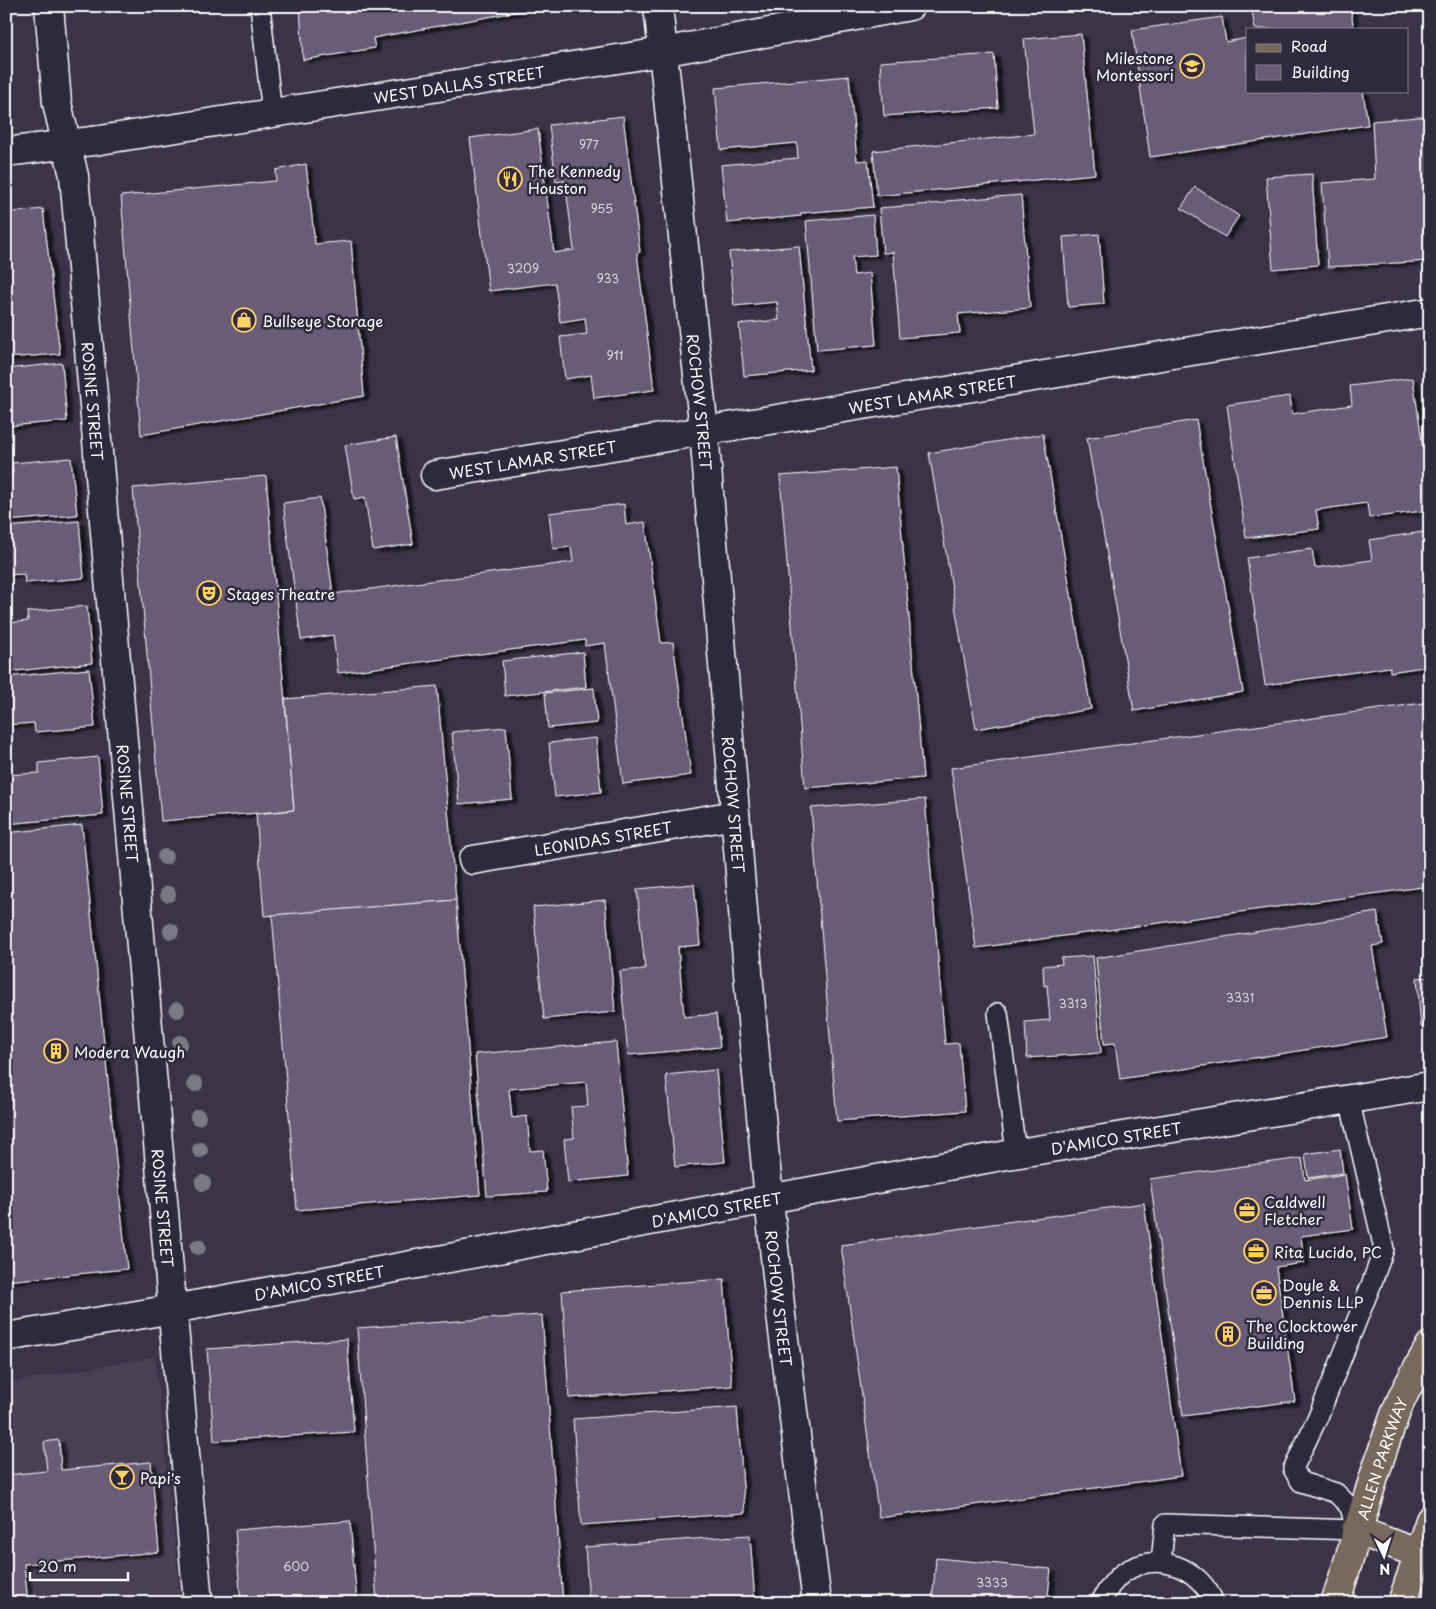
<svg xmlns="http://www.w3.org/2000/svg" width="1436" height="1609" font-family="'Playpen Sans',sans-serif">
<defs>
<filter id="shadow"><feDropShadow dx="5.5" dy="3" stdDeviation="1" flood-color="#0009"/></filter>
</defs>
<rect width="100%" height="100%" fill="#3b3449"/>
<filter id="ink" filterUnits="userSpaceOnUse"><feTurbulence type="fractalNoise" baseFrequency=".02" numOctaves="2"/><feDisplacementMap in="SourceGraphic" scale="10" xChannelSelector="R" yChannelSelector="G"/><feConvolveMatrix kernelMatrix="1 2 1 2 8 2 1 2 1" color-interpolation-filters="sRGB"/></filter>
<g filter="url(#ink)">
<path fill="#494057" d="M155 1357 181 1603H6V1383Z"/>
<g fill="#695b77" stroke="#fff" filter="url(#shadow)">
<path d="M300 6H548L373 38 375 48 303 60Z"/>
<path d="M1281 6H1350L1354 29H1255L1252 11Z"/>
<path d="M1222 17 1226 42 1247 38V91H1363L1368 125 1150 157 1132 30Z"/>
<path d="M1081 34 1095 174 877 196 873 151 1034 134 1024 39Z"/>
<path d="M994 54 998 108 884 116 880 62Z"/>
<path d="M849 76 857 161 868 160 873 207 801 213V216L727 223 721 165 798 158 797 143 721 150 715 88Z"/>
<path d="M623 116 640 252 637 253 654 390 594 398 591 375 565 379 560 337 587 334 585 318 560 322 555 283 489 291 470 138 538 129 554 253 574 250 565 181 556 182 549 125Z"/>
<path d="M1430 116V261L1328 267 1322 183 1375 179 1372 121Z"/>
<path d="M306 164 315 244 351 241 364 396 141 435 121 196 276 181V170Z"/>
<path d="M1312 174 1318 265 1273 269 1266 177Z"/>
<path d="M1195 187 1239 216 1225 237 1181 208Z"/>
<path d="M1021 195 1030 308 958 314 960 333 900 338 893 252 883 253 879 208 946 203V201Z"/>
<path d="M43 209 60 354 6 358V213Z"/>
<path d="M873 215 876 255 852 257 854 275 870 273 876 345 817 350 806 221Z"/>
<path d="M1099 234 1104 304 1068 307 1063 237Z"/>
<path d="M799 246 811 370 744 376 739 324 779 320 777 302 734 306 729 252Z"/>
<path d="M62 363 67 421 8 426 6 417V369Z"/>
<path d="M1413 378 1430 498V510L1369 518 1367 503 1316 510 1319 529 1246 538 1227 405 1290 396 1292 414 1352 405 1350 386Z"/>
<path d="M1196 420 1243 692 1134 711 1087 438Z"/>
<path d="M1043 434 1091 709 976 729 929 453Z"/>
<path d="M396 437 413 544 373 550 365 497 354 499 345 445Z"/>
<path d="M71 458 77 515 6 521V473H13L12 463Z"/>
<path d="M896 467 923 778 805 788 780 476Z"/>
<path d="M266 476 294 810 161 821 133 488Z"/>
<path d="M320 498 333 594 573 562 571 547 553 549 549 513 624 504 626 525 645 522 661 643 673 642 691 775 623 784 605 643 585 646V640L338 673 333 635 301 640 283 503Z"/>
<path d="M79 521 84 578 25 583 24 574 6 575V527Z"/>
<path d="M1430 531V666L1390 672V667L1265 685 1247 558 1312 549 1315 568 1372 560 1369 540Z"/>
<path d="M87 606 92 663 6 672V623L28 621 27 612Z"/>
<path d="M583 652 586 687 505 696 502 661Z"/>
<path d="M89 669 95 727 35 732 34 723 6 725V677Z"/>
<path d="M437 686 456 900 264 916 256 814 294 810 285 699Z"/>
<path d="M594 688 597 723 548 728 545 693Z"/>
<path d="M1430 702V886L976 948 951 768Z"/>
<path d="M506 727 512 799 459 804 452 732Z"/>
<path d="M596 738 601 792 555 797 549 743Z"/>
<path d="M98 757 103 815 6 824V775L39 773V763Z"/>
<path d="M925 799 945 1044 959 1043 965 1111 837 1121 811 808Z"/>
<path d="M82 825 127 1269 6 1281V833Z"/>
<path d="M694 884 700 945 678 947 684 1017 716 1014 720 1047 628 1055 620 971 645 969 637 889Z"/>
<path d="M1424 896H1430V963Z"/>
<path d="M456 900 480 1195 297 1210 272 915Z"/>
<path d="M605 900 615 1012 544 1019 533 907Z"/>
<path d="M1377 912 1383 944 1372 946 1387 1037 1120 1079 1115 1043 1104 1044 1096 958Z"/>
<path d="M1093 956 1101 1053 1027 1058 1025 1022 1050 1020 1047 985 1044 986 1043 966 1062 964 1061 958Z"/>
<path d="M1430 977V1026L1421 1027 1417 978Z"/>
<path d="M616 1042 628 1176 568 1182 564 1139 574 1138 571 1107 588 1106 586 1082 509 1089 512 1118 527 1116 530 1151 543 1150 547 1192 487 1196 475 1054Z"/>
<path d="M716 1070 725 1162 675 1167 666 1075Z"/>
<path d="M1340 1149 1343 1173 1308 1178 1305 1154Z"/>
<path d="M1302 1158 1305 1180 1345 1174 1353 1229 1301 1236 1304 1263 1276 1267 1295 1401 1183 1416 1150 1179Z"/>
<path d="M1144 1203 1181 1476 879 1518 841 1245Z"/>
<path d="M724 1279 732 1386 569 1398 562 1291Z"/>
<path d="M542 1315 563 1603H377L357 1328Z"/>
<path d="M347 1339 354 1432 214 1441 207 1349Z"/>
<path d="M737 1407 745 1513 581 1525 573 1419Z"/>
<path d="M59 1440 61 1470 151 1462 159 1552 24 1564 28 1603H6V1475L47 1471 44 1442Z"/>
<path d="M350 1521 357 1603H241L235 1530Z"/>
<path d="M750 1535 755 1603H589L585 1547Z"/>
<path d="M936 1558 1051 1569 1048 1595 1056 1597 1055 1603H932Z"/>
<path d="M1056 1597 1126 1602 1055 1603Z"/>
</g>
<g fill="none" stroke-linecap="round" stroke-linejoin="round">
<g stroke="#fff" stroke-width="22">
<g id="lane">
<path d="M260 6 272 114"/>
<path d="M998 1013 1016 1153"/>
<path d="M1161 1562 1165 1524 1356 1530 1350 1507 1336 1493 1301 1482 1293 1469 1318 1417 1371 1285 1384 1249 1349 1099"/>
<path d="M1102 1600C1107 1590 1114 1580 1123 1573 1157 1550 1200 1567 1214 1603"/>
</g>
</g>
<g stroke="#fff" stroke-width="31">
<g id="street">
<path id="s1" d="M49 6 57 103 74 176 198 1603"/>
<path id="s2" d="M658 6 704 431 753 1033 769 1199 781 1315 817 1603"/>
<path id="s3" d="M435 475 1430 312"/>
<path id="s4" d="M473 860 735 815"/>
</g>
</g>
<g stroke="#fff" stroke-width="31">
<g id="secondary">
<path id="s5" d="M6 152 100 140 662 52 910 6"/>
<path id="s6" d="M6 1337 173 1309 1007 1155 1430 1086"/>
</g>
</g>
<g stroke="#fff" stroke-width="31">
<g id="primary">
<path d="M1356 1530 1419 1554"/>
<path id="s7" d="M1335 1603C1357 1538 1373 1471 1398 1407 1407 1386 1419 1366 1430 1346"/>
<path d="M1402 1603 1430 1520"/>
</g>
</g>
<use href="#lane" stroke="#2f2a3d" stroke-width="19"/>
<use href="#street" stroke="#2f2a3d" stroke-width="28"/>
<use href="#secondary" stroke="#2f2a3d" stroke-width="28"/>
<use href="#primary" stroke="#78695c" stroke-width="28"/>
</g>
<g fill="#797a82">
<circle cx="165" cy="857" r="8"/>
<circle cx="168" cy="894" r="8"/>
<circle cx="171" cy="931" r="8"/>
<circle cx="177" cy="1010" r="8"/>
<circle cx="180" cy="1043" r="8"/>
<circle cx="195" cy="1084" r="8"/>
<circle cx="198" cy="1117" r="8"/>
<circle cx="200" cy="1150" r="8"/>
<circle cx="203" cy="1183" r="8"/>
<circle cx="198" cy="1247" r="8"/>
</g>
</g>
<defs>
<g id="school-ring" transform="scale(1.25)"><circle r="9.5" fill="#2f2a3d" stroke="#ffd166" stroke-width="1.5"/><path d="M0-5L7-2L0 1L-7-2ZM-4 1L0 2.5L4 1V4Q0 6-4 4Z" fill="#ffd166"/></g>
<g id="restaurant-ring" transform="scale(1.25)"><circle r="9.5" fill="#2f2a3d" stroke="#ffd166" stroke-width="1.5"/><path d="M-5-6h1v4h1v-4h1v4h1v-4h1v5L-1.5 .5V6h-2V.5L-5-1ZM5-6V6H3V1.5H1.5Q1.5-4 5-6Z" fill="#ffd166"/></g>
<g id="shop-ring" transform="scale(1.25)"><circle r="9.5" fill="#2f2a3d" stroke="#ffd166" stroke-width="1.5"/><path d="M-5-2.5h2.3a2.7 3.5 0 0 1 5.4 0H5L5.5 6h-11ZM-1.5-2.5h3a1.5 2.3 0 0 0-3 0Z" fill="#ffd166"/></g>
<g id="theatre-ring" transform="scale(1.25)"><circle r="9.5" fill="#2f2a3d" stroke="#ffd166" stroke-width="1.5"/><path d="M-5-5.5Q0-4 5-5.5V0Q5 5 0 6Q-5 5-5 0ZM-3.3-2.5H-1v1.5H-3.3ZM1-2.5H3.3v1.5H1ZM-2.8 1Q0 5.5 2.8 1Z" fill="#ffd166"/></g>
<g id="building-ring" transform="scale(1.25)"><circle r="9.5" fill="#2f2a3d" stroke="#ffd166" stroke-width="1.5"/><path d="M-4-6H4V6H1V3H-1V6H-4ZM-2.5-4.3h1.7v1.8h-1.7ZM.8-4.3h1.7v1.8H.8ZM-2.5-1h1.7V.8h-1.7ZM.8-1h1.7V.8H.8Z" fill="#ffd166"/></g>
<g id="office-ring" transform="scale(1.25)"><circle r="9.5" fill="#2f2a3d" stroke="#ffd166" stroke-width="1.5"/><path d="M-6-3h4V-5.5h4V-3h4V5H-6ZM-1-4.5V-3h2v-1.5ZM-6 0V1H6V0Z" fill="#ffd166"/></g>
<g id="bar-ring" transform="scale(1.25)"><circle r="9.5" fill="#2f2a3d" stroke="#ffd166" stroke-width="1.5"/><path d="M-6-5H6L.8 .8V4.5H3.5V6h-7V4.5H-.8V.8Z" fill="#ffd166"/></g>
</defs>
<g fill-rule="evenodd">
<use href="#school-ring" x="1192" y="66"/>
<use href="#restaurant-ring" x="510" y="179"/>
<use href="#shop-ring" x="244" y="320"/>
<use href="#theatre-ring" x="209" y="593"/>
<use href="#building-ring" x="56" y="1051"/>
<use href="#office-ring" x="1247" y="1210"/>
<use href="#office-ring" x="1256" y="1251"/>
<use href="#office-ring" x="1264" y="1293"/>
<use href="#building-ring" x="1228" y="1334"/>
<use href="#bar-ring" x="122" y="1477"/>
</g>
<g text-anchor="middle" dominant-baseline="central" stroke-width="5" stroke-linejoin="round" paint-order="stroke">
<g font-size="12" fill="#dad6dd">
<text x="589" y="144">977</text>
<text x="602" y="208">955</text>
<text x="523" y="268">3209</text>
<text x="608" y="278">933</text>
<text x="615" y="355">911</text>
<text x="1240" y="997">3331</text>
<text x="1073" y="1003">3313</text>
<text x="296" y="1566">600</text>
<text x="992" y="1582">3333</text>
</g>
<g font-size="15" fill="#fff" stroke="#2f2a3d" text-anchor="start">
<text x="1174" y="57" text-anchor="end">Milestone<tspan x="1174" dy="17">Montessori</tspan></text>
<text x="528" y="170">The Kennedy<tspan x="528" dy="17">Houston</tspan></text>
<text x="262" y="320">Bullseye Storage</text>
<text x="226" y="593">Stages Theatre</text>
<text x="74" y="1051">Modera Waugh</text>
<text x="1264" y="1201">Caldwell<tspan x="1264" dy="17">Fletcher</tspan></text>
<text x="1274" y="1251">Rita Lucido, PC</text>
<text x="1282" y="1284">Doyle &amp;<tspan x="1282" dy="17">Dennis LLP</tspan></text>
<text x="1246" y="1325">The Clocktower<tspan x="1246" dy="17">Building</tspan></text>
<text x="140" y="1477">Papi's</text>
</g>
<g font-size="15" fill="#fff" stroke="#2f2a3d">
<text stroke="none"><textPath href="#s5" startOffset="458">WEST DALLAS STREET</textPath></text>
<text stroke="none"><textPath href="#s3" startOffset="504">WEST LAMAR STREET</textPath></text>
<text stroke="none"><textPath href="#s1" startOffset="398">ROSINE STREET</textPath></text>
<text stroke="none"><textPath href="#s2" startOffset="398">ROCHOW STREET</textPath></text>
<text stroke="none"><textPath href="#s3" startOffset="99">WEST LAMAR STREET</textPath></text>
<text stroke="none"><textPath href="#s1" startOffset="802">ROSINE STREET</textPath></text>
<text stroke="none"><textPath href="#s2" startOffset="802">ROCHOW STREET</textPath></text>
<text stroke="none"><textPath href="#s4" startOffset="132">LEONIDAS STREET</textPath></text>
<text stroke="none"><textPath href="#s6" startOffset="1128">D'AMICO STREET</textPath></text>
<text stroke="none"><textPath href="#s1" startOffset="1208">ROSINE STREET</textPath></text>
<text stroke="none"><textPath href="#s6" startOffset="722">D'AMICO STREET</textPath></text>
<text stroke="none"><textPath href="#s6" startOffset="318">D'AMICO STREET</textPath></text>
<text stroke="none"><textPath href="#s2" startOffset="1298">ROCHOW STREET</textPath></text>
<text stroke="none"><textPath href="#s7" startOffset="152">ALLEN PARKWAY</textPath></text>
</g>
</g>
<rect width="1436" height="1609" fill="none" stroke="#2f2a3d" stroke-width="25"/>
<rect x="12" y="12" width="1411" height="1584" fill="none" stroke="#fff" stroke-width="2" filter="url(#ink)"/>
<rect x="1246" y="28" width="162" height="65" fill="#2f2a3d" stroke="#827f8b"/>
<rect x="1256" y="44" width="25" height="8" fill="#78695c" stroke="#827f8b"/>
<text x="1291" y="52" font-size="15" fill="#ffffff">Road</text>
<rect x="1256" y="65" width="25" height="15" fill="#695b77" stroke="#827f8b"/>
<text x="1291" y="78" font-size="15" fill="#ffffff">Building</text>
<g transform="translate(1384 1556) rotate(176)" stroke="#2f2a3d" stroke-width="4" paint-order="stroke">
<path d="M0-4L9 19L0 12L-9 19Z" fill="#ffffff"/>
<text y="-8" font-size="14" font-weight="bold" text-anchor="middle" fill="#ffffff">N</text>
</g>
<path d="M30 1572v8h98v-8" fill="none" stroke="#ffffff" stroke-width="2.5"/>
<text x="38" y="1572" font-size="15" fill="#ffffff" stroke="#2f2a3d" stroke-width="4" paint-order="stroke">20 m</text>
</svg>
